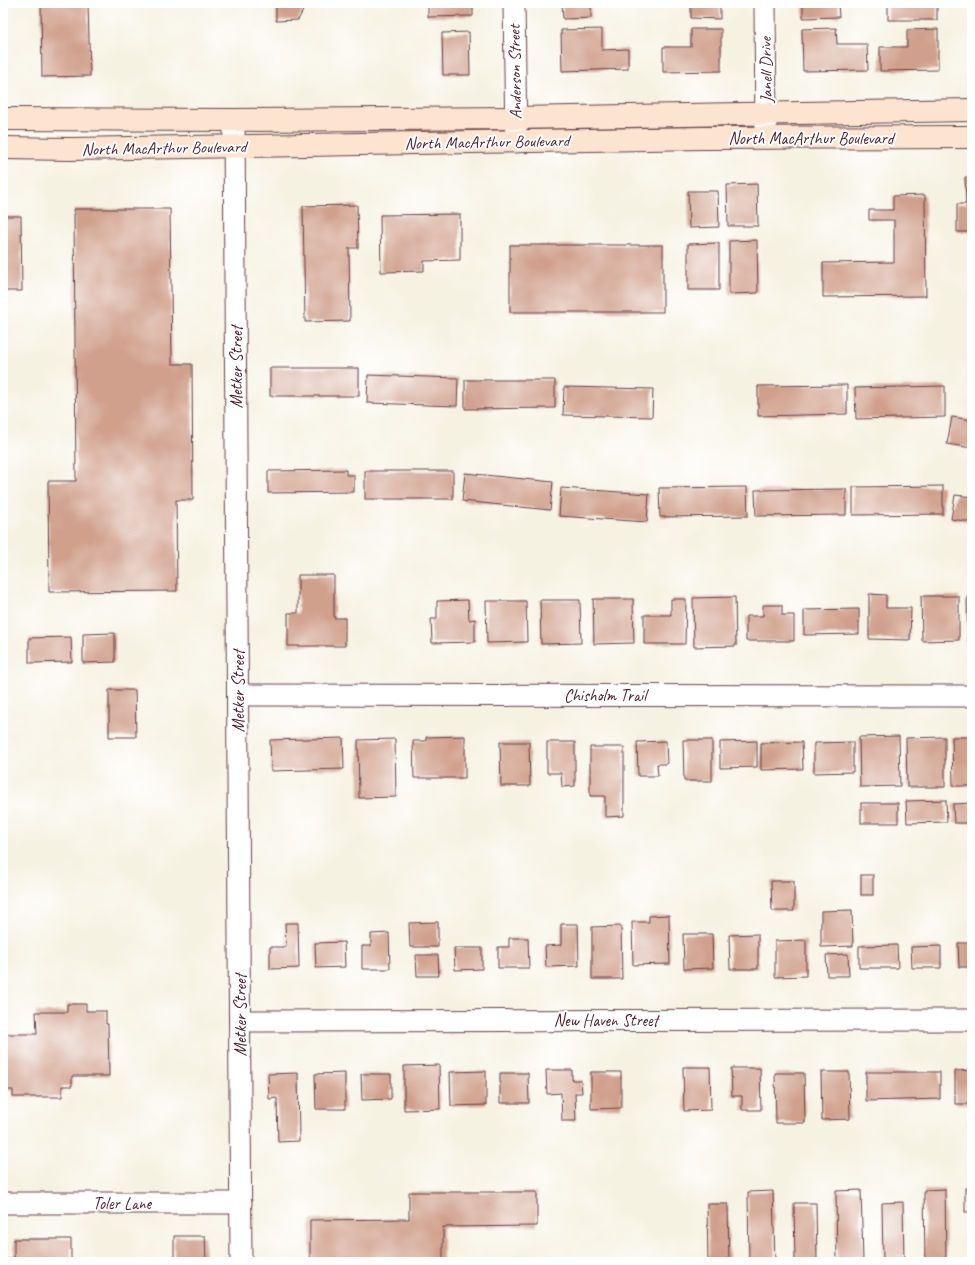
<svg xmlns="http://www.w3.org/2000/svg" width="975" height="1265" font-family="Caveat,sans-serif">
<rect width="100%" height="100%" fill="#fff"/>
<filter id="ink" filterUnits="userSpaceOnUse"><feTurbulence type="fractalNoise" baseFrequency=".025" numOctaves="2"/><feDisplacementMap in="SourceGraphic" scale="8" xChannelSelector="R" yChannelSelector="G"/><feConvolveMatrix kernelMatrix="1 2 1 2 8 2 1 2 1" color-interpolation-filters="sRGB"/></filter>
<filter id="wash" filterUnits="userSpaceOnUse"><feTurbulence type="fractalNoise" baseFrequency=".012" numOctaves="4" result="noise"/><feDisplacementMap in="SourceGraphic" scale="16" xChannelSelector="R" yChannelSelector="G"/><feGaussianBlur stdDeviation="0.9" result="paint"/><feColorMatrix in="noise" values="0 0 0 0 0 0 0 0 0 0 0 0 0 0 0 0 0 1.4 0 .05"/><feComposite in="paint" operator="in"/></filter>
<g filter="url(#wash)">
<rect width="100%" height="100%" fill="#f6f2e2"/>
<g id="blocks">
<g fill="#d0a08c">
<path d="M41 3H88L90 76 42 77Z"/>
<path d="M276 3H307L298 20 276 21Z"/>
<path d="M428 3H473V16L428 17Z"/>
<path d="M562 3H591V18L563 19Z"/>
<path d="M691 3H720V19L691 18Z"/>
<path d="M803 3H838L839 17 803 18Z"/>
<rect x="888" y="3" width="49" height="17"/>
<path d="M836 28 837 44H867L868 70 803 71 802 29Z"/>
<path d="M602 29V50L628 49V69L562 71 561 30Z"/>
<path d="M691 29H721V71L663 72V47H691Z"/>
<path d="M938 29V70L880 71V47H907V30Z"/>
<path d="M469 32 470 75H443L442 33Z"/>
<path d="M965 177H972V232H957V204H966Z"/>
<path d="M757 184 758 226H728L727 185Z"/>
<path d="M688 191H718L719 227 689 228Z"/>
<path d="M925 195 926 296 823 297V263L894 262V220H869V210H893V196Z"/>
<path d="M357 205 358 248H349L350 321 305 322 303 206Z"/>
<path d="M74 209H170L172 364H192L193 500H176L177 591 49 592 48 481H76Z"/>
<path d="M460 214V260L424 261V271L381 272 380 215Z"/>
<path d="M3 216H21L22 291H3Z"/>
<path d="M757 240 758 293 729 294V241Z"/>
<path d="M719 243V290H688V244Z"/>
<rect x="510" y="245" width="153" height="67"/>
<rect x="270" y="368" width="89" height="28"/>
<path d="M368 375 458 378 457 406 367 403Z"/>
<path d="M465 380H555V408L465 409Z"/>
<path d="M847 385V414L758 416V386Z"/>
<path d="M945 386V417L856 419 855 388Z"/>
<path d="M564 387 653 389 652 417 563 415Z"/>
<path d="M952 417 972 420V448L947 444Z"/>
<path d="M346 470V475H354V492L268 493V471Z"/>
<rect x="365" y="471" width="88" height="28"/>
<path d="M465 473 553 482 550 510 462 501Z"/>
<path d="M943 486V514L853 515V487Z"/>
<path d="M747 487 748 516 660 517 659 488Z"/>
<path d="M561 488 649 494 647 522 559 516Z"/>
<path d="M846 489V515L756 516 755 490Z"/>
<path d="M955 495 972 497V522L951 519Z"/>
<path d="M298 575H334V618H345V646H288V613H298Z"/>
<path d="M869 594 886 595V608H911L910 640 869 639Z"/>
<path d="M921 596H959V640L922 641Z"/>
<path d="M735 597 736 646 694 647 693 598Z"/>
<path d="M967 597H972V642H968Z"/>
<path d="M593 599H633L634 643 594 644Z"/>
<path d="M671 599H686L685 644H644V615H671Z"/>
<path d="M468 600 469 620 475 619V642L432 643 431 619H437V601Z"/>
<path d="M540 600H580L581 643 541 644Z"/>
<path d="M486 601H526L527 642 487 643Z"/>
<path d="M763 605H782V615H794V641H746V616H763Z"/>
<path d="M859 609V634L804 635V610Z"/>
<path d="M115 633V662L83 663V634Z"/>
<path d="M71 637 72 662 29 663V638Z"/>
<path d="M109 690H135L136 737H109Z"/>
<path d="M465 736V778H414L413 741H426V737Z"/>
<path d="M899 736 900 786 860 787 859 737Z"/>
<path d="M945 737V787H907L906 738Z"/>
<path d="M952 737H972V786H953Z"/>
<path d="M343 738 344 769 271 771 270 740Z"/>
<path d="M395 739 396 797 359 798 358 740Z"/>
<path d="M683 740H712V781H684Z"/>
<path d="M666 741 667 764H657L658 776H638L637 742Z"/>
<path d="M757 741V767L720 768V742Z"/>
<path d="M500 742H529L530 786H501Z"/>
<path d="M547 742H575V786L562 787 561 773H547Z"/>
<path d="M802 742 803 769 761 770V743Z"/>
<path d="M853 742V772L814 773V743Z"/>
<path d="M590 747H624V816L605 817V796H590Z"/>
<path d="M946 800 947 822 907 823 906 801Z"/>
<rect x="861" y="803" width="37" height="20"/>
<path d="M972 803V823H954L953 804Z"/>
<rect x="861" y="875" width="12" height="20"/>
<path d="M771 881H794V911H772Z"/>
<path d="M852 910 853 946 821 947V911Z"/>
<path d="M669 915 670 964 633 965 632 922H649V916Z"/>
<path d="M438 922V947H410L409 923Z"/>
<path d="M285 923H298L299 968 270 969V947H286Z"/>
<path d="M561 924H578L579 966 546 967 545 946 561 945Z"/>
<path d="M621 926 622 979H592V927Z"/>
<path d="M389 933 390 969H362V946H371V934Z"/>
<path d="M683 934H712L713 968 684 969Z"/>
<path d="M758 934V969H730L729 935Z"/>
<path d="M509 938H528L529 968H498V947H509Z"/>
<path d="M806 940V976L775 977V941Z"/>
<path d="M344 942 345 967 316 968 315 943Z"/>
<path d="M958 943H972V967H959Z"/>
<path d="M897 945 898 968H859V946Z"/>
<path d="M941 946V968H912L911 947Z"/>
<path d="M454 948H482V969L455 970Z"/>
<path d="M848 954 849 976H827L826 955Z"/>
<path d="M416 955H438L439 976H417Z"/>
<path d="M67 1004H86V1011H106V1024H108L109 1076H72V1086H62V1097H13V1090H3V1034H37L36 1012H67Z"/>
<path d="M439 1065 440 1109 404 1110V1066Z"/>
<path d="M683 1067H710L711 1110 684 1111Z"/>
<path d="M731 1068H760L761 1110H742V1096H732Z"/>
<path d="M546 1070H572V1080H581L582 1093H575L576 1121H562L561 1093 547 1094Z"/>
<path d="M972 1070V1104H955V1071Z"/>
<path d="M486 1071V1105L451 1106 450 1072Z"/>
<path d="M591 1072H621V1108L591 1109Z"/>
<path d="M821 1072H849L850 1119 822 1120Z"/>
<path d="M866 1072H940V1099L866 1101Z"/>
<path d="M298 1073 299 1141 278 1142 277 1098 269 1099 268 1074Z"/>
<path d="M345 1073V1109H316L315 1074Z"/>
<path d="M500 1073H528L529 1103H500Z"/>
<path d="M775 1073H804L805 1123H776Z"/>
<path d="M361 1074H391V1099L362 1100Z"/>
<rect x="965" y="1188" width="7" height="24"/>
<path d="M945 1189 946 1262H925L924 1190Z"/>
<path d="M861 1190 863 1262H837L836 1191Z"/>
<path d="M773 1191 775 1262H749L748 1192Z"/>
<path d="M409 1192H537V1226L443 1227V1262H310V1220L409 1219Z"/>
<path d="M903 1202 904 1262H883L882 1203Z"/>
<path d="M794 1203H816L817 1262H795Z"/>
<path d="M707 1204H728L729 1262H708Z"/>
<path d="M174 1236H205L206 1262H174Z"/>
<path d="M14 1239H71V1262H3V1259H14Z"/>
</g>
</g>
</g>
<g filter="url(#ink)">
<use href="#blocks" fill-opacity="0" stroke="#643f46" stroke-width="1"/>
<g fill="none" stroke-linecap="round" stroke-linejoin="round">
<g stroke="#643f46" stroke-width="23">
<g id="minor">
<path d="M514 3 516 142"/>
<path d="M765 3 766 138"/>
<path d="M234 120 241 1262"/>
<path d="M238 695 972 696"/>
<path d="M240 1021 972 1020"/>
<path d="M3 1203H241"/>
</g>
</g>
<g stroke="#643f46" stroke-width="24">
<g id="secondary">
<path d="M3 119 234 120 516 118 972 110"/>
<path d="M3 148 71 149 704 138 972 137"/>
</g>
</g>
<use href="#minor" stroke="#fff" stroke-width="21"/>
<use href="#secondary" stroke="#fde4d1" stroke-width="22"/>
</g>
</g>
<g text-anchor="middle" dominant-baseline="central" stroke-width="4" stroke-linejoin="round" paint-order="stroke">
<g font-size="17" fill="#4a1f2b" stroke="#fff">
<text transform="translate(766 70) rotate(-91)">Janell Drive</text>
<text transform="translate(515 72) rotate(-91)">Anderson Street</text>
<text x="811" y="138">North MacArthur Boulevard</text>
<text transform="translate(487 142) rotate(-1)">North MacArthur Boulevard</text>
<text transform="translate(164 148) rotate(-1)">North MacArthur Boulevard</text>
<text transform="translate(236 367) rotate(-90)">Metker Street</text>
<text transform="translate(238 691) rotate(-90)">Metker Street</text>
<text x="605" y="695">Chisholm Trail</text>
<text transform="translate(240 1015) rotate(-90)">Metker Street</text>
<text x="606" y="1020">New Haven Street</text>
<text x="122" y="1203">Toler Lane</text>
</g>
</g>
<rect width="975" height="1265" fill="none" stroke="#fff" stroke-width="16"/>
</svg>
